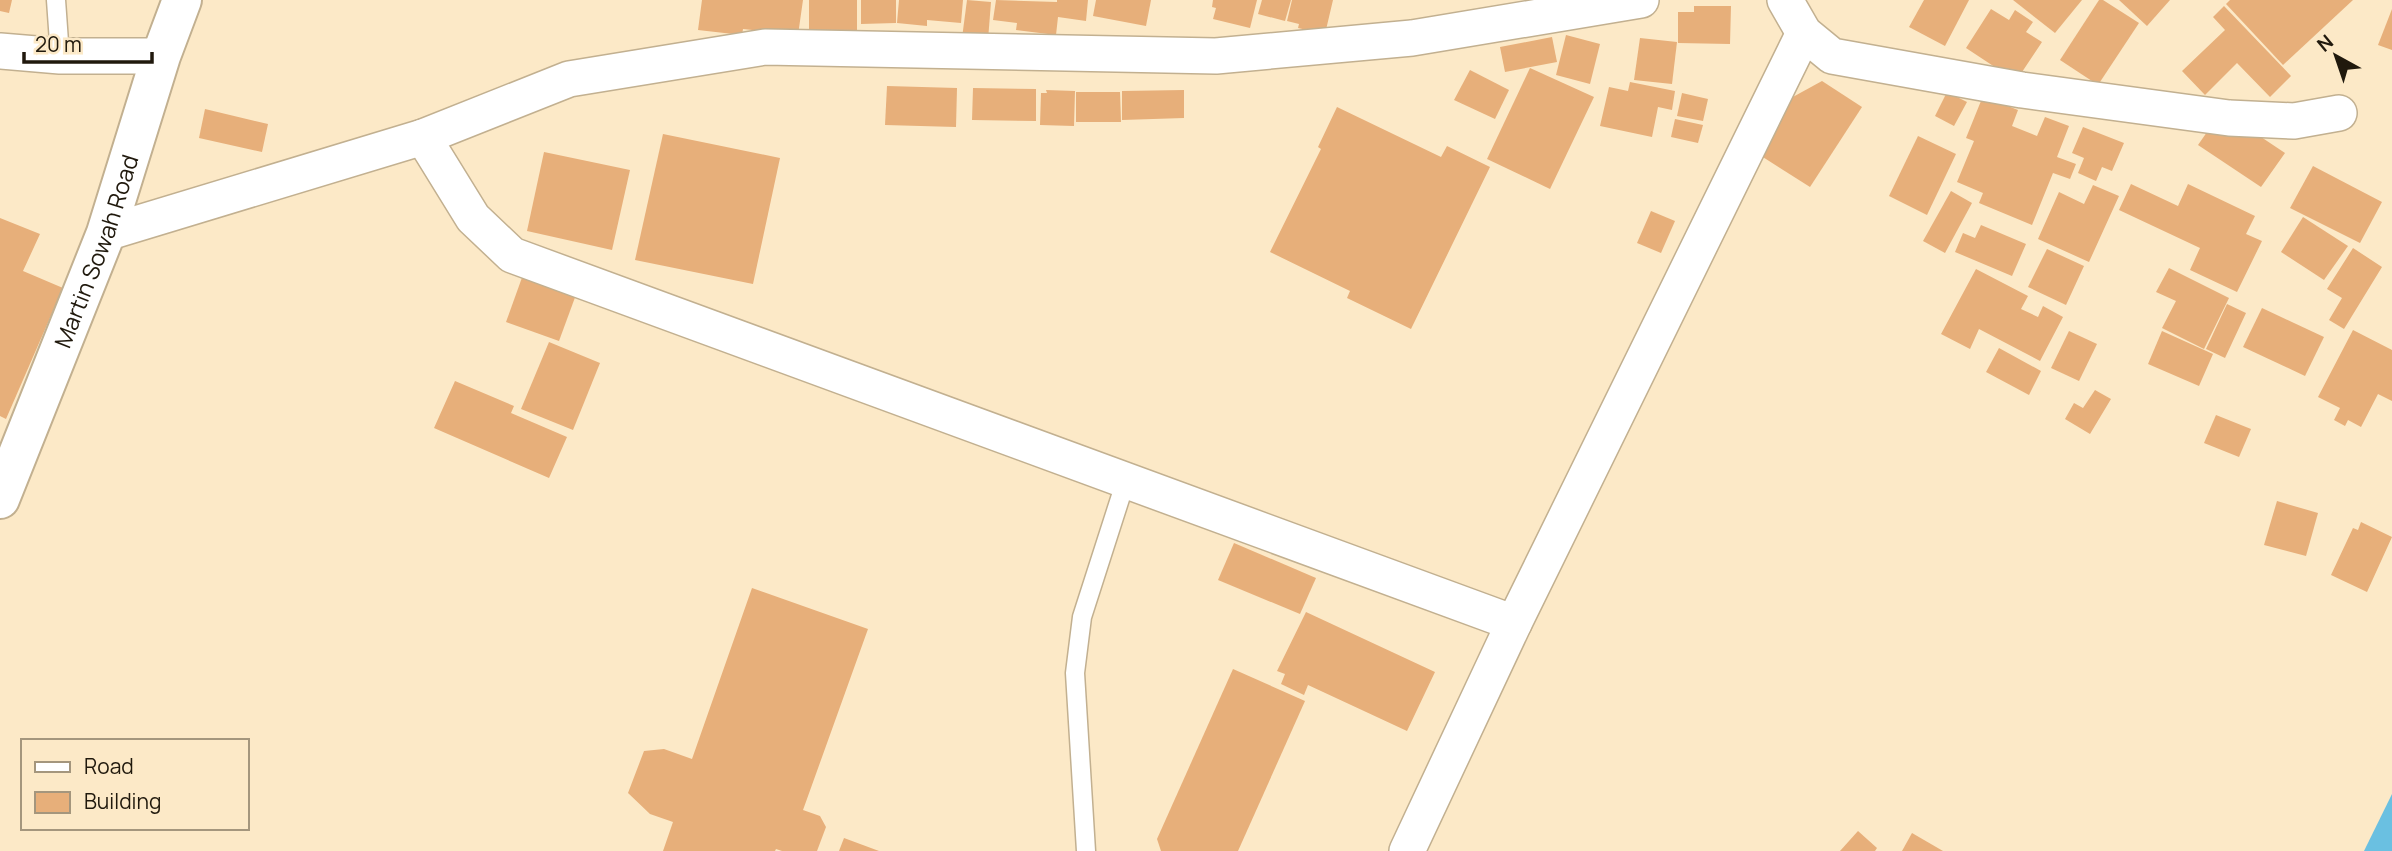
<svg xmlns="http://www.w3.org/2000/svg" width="2392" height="851" font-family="Manrope,sans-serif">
<rect width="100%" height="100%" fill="#fce9c7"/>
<path fill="#6ac0e1" d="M2392 794V851H2364Z"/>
<g fill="#e7af7a">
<path d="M0 0H12L9 13 0 11Z"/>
<path d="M702 0H803L798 35 743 29 742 35 698 30Z"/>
<rect x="809" y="0" width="48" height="37"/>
<path d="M861 0H896V23L861 24Z"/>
<path d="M899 0H963L961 23 927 20V26L897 23Z"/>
<path d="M967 0 991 2 988 40 962 38Z"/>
<path d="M996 0 1057 2V0H1088L1086 21 1058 17 1056 35 1016 30 1017 23 993 20Z"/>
<path d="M1096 0H1151L1146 26 1093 16Z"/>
<path d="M1213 0H1257L1250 28 1213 19 1216 8 1212 7Z"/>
<path d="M1262 0H1291L1285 21 1258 14Z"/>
<path d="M1292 0H1333L1325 34 1298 28 1299 24 1287 21Z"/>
<path d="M1924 0H1969L1945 46 1909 27Z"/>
<path d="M2013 0H2082L2055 33Z"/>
<path d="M2099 0H2103L2139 23 2098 85 2060 60Z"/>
<path d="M2119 0H2170L2147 26Z"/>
<path d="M2230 0H2353L2283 65 2226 4Z"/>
<path d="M1694 6H1731L1730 44 1678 43V12H1694Z"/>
<path d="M2224 6 2291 76 2270 97 2237 63 2205 95 2182 71 2225 30 2213 17Z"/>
<path d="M1991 9 2009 20 2015 10 2033 22 2026 32 2042 42 2016 81 1966 48Z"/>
<path d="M2392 9V50L2378 45Z"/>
<path d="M1566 35 1600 44 1590 84 1556 75Z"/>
<path d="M1552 37 1557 62 1505 72 1500 47Z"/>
<path d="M1640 38 1677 42 1672 84 1634 80Z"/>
<path d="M1530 68 1594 97 1550 189 1487 159Z"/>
<path d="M1470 70 1509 90 1495 119 1454 100Z"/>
<path d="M1822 81 1862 107 1810 187 1755 152 1791 98Z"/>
<path d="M1630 82 1675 91 1672 110 1658 107 1652 137 1600 126 1609 87 1628 91Z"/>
<path d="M887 86 957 88 956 127 885 125Z"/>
<path d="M973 88 1036 89V121L972 120Z"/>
<path d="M1046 90 1075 91 1074 126 1040 125 1041 93H1047Z"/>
<path d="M1184 90V118L1122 120V91Z"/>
<path d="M1076 92H1120L1121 122H1076Z"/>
<path d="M1947 92 1967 102 1954 126 1935 116Z"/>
<path d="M1682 93 1708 99 1703 121 1677 116Z"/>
<path d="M1983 96 2018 110 2012 126 2037 136 2045 117 2069 126 2057 157 2076 164 2070 179 2053 173 2032 225 1979 203 1983 193 1957 182 1974 141 1966 138Z"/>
<path d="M1337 107 1441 157 1447 146 1490 167 1411 329 1347 298 1350 291 1270 252 1321 149 1318 147Z"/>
<path d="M205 109 268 124 262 152 199 138Z"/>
<path d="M1675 119 1703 125 1698 143 1671 137Z"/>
<path d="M2214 122 2235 136 2243 125 2285 153 2261 187 2198 145Z"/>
<path d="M2083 127 2124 143 2112 171 2102 167 2096 181 2078 173 2084 158 2072 153Z"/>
<path d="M663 134 780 158 753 284 635 260Z"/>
<path d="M1918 136 1956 154 1927 215 1889 196Z"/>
<path d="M544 152 630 170 612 250 527 231Z"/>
<path d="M2313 166 2382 202 2360 243 2290 208Z"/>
<path d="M2131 184 2178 206 2188 184 2255 216 2246 234 2262 241 2237 292 2190 270 2200 248 2119 210Z"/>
<path d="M2093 185 2119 196 2089 262 2038 239 2059 192 2084 204Z"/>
<path d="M1951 191 1972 203 1945 253 1923 241Z"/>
<path d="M1651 211 1675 221 1661 253 1637 243Z"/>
<path d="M2303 217 2348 246 2324 280 2281 252Z"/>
<path d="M0 218 40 234 23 271 63 288 6 419 0 416Z"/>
<path d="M1981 225 2026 244 2012 276 1955 252 1963 233 1975 238Z"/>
<path d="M2353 248 2382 267 2344 329 2329 320 2342 298 2327 289Z"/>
<path d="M2047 249 2084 266 2066 305 2028 287Z"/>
<path d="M2169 268 2229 298 2204 349 2162 328 2176 301 2156 292Z"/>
<path d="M1976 269 2028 296 2021 309 2038 317 2043 306 2063 317 2040 361 1979 329 1970 349 1941 334Z"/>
<path d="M524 272 577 292 559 341 506 322Z"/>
<path d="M2227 304 2246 313 2225 358 2206 349Z"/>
<path d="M2262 308 2324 337 2305 376 2243 347Z"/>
<path d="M2353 330 2392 350V401L2378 394 2361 427 2348 420 2345 426 2334 420 2340 408 2318 397Z"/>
<path d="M2069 331 2097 344 2079 381 2051 368Z"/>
<path d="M2162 331 2213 354 2199 386 2148 364Z"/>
<path d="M549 342 600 363 573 430 521 409Z"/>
<path d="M1999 348 2041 371 2029 395 1986 372Z"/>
<path d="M455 381 514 406 511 413 567 437 549 478 434 428Z"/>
<path d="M2095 390 2111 399 2090 434 2065 419 2074 403 2083 408Z"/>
<path d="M2216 415 2251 429 2239 457 2204 443Z"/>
<path d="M2277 501 2318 513 2306 556 2264 545Z"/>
<path d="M2361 522 2392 537 2367 592 2331 575 2353 528 2358 530Z"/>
<path d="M1234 543 1316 578 1300 614 1218 580Z"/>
<path d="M752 588 868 629 803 810 820 816 826 827 817 851H782L776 849 775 851H663L673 822 650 814 628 793 644 751 664 749 692 759Z"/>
<path d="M1306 612 1435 672 1407 731 1308 685 1304 695 1281 684 1285 674 1277 671Z"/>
<path d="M1233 669 1305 701 1238 851H1161L1157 839Z"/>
<path d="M1858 831 1877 848 1875 851H1840Z"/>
<path d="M1912 833 1943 851H1902Z"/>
<path d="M844 838 879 851H839Z"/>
</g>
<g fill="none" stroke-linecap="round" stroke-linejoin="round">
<g stroke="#c2b090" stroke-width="21">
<g id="lane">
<path d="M56 0 60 56"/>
<path d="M1086 851 1075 673 1082 617 1126 480"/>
</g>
</g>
<g stroke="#c2b090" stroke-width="38">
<g id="street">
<path d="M1785 0 1804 33 1832 56 2022 90 2229 118 2294 121 2339 113"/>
<path d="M0 51 60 56H161"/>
<path d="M423 137 473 218 512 255 1514 623 1804 33"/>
<path d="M106 233 423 137 569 79 765 47 1216 56 1412 38 1641 0"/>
<path d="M1407 851 1514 623"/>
</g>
</g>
<g stroke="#c2b090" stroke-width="42">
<g id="secondary">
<path id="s1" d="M0 499 106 233 161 56 182 0"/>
</g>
</g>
<use href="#lane" stroke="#fff" stroke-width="18"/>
<use href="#street" stroke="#fff" stroke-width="35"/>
<use href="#secondary" stroke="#fff" stroke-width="38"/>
</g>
<g text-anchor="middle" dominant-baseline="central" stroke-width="7" stroke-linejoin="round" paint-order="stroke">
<g font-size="23" fill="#20190d" stroke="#fce9c7">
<text stroke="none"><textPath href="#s1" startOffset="266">Martin Sowah Road</textPath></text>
</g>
</g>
<rect x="21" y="739" width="228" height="91" fill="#fce9c7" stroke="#a4967d" stroke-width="2"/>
<rect x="35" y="762" width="35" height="10" fill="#ffffff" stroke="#a4967d" stroke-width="2"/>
<text x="84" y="774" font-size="21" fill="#20190d">Road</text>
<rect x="35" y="792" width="35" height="21" fill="#e7af7a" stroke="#a4967d" stroke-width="2"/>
<text x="84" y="809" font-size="21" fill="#20190d">Building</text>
<g transform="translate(2336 56) rotate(320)" stroke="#fce9c7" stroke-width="5" paint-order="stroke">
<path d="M0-5L12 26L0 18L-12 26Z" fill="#20190d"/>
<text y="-10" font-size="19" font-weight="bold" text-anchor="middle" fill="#20190d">N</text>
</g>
<path d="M24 52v10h128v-10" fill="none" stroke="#20190d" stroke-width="3.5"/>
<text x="35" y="52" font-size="21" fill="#20190d" stroke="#fce9c7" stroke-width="5" paint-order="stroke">20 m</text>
</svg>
